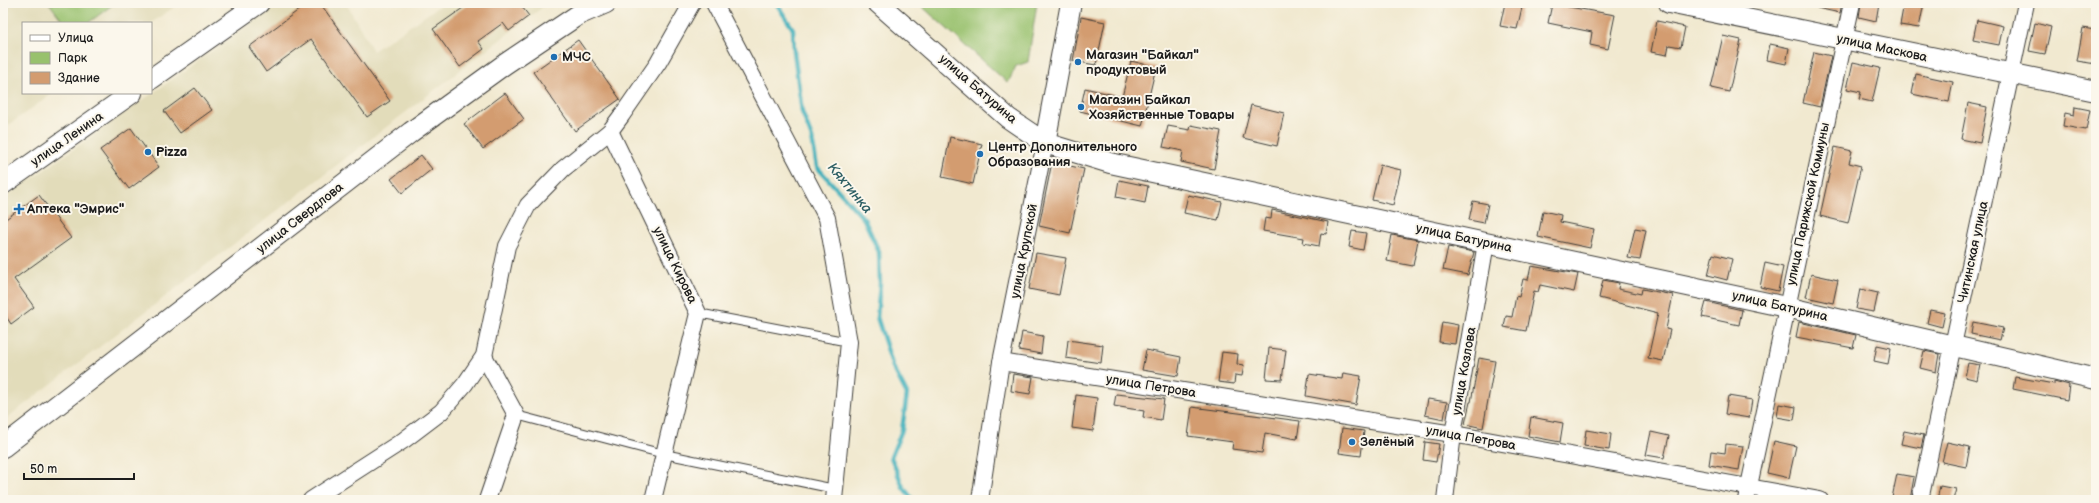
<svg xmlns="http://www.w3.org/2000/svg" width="2099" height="503" font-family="'Balsamiq Sans',sans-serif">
<rect width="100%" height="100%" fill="#fbf7ec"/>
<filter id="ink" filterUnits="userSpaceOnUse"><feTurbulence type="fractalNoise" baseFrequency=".025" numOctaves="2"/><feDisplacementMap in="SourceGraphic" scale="8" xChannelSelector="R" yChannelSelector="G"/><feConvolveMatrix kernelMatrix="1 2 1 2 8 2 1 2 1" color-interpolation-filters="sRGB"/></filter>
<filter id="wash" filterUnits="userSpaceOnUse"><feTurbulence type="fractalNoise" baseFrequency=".012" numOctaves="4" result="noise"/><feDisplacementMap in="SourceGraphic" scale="16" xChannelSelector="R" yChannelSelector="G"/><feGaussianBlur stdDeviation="0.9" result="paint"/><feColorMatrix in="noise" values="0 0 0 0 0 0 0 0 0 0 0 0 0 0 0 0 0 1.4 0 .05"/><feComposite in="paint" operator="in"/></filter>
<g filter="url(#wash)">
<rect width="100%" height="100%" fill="#f1e9d0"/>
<g fill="#e2dcba">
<path d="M3 3H180L151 23H23V93H53L3 129Z"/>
<path d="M280 3H346L373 51 444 3H548L3 421V199Z"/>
</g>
<g fill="#98c16d" stroke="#5a6e44">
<path d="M49 3H115L88 23H64Z"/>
<path d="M918 3H1037L1028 62 1016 66 1008 83Z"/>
</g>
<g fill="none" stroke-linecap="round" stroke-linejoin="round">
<path stroke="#42b1bc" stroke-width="4.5" d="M776 3 793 29 794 51 802 112 812 138 817 167 864 219 879 252 880 284 877 317 893 367 907 394 902 430 891 457 903 487 913 500"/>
</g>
<g id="blocks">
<g fill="#d39c70">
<path d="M308 3H320L390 101 367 117 311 39 266 72 249 47Z"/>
<path d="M470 3H519L529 16 509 31 503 23 478 41 484 49 460 67 433 29Z"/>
<path d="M1505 3H1523L1517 29 1500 26Z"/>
<path d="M1817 3H1842L1840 13 1817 8Z"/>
<path d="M1861 3H1879L1876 21 1859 17Z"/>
<path d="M1904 3H1924L1919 28 1900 25Z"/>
<path d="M1552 4 1615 15 1608 49 1590 45 1592 32 1548 23Z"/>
<path d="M1081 17 1105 22 1096 65 1073 61Z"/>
<path d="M1977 20 2003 26 1999 45 1973 40Z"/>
<path d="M1657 21 1685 27 1681 47 1669 45 1667 55 1651 52Z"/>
<path d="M2035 23 2051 27 2045 54 2029 51Z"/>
<path d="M2083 28 2095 30 2093 38 2096 39V64L2077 61Z"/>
<path d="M1723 36 1741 40 1729 92 1711 88Z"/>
<path d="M578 40 620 99 575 131 533 72Z"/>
<path d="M1770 44 1789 48 1786 64 1767 60Z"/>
<path d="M1814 52 1831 56 1820 107 1803 103Z"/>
<path d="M1131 61 1156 67 1142 126 1080 111 1085 88 1122 97Z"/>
<path d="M1853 62 1880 68 1872 102 1859 99 1861 92 1847 89Z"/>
<path d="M1916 74 1953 82 1949 102 1912 94Z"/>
<path d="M195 88 212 110 180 133 164 111Z"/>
<path d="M505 93 524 119 483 149 464 124Z"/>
<path d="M1968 103 1987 107 1980 143 1961 139Z"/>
<path d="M1251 105 1284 113 1277 146 1243 138Z"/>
<path d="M2075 107 2090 110 2086 130 2063 126 2065 113 2074 115Z"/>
<path d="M1191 125 1221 131 1214 169 1181 162 1183 151 1163 147 1168 126 1190 130Z"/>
<path d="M131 128 159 167 129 189 100 150Z"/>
<path d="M950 137 982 144 973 184 942 177Z"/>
<path d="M1835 147 1852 151 1849 163 1861 166 1848 223 1820 216Z"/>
<path d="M421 155 432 169 402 193 391 179Z"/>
<path d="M1052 162 1084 169 1070 233 1039 226Z"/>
<path d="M1380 165 1401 170 1393 205 1372 200Z"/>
<path d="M1119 180 1148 186 1145 203 1116 197Z"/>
<path d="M39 195 71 238 14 279 34 307 11 324 3 312V221Z"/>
<path d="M1188 195 1222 202 1218 220 1184 213Z"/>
<path d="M1473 201 1488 204 1484 223 1469 220Z"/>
<path d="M1272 210 1328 222 1326 234 1321 233 1319 246 1303 243 1304 238 1263 231 1265 218 1271 219Z"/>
<path d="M1543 211 1561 215 1560 222 1594 229 1590 248 1538 237Z"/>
<path d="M1635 228 1646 230 1640 260 1628 258Z"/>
<path d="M1352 231 1366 233 1363 250 1349 247Z"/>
<path d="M1392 235 1418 240 1413 266 1387 261Z"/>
<path d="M1448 247 1474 252 1468 275 1443 270Z"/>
<path d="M1036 253 1066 258 1059 295 1029 289Z"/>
<path d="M1713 254 1732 259 1727 280 1708 275Z"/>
<path d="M1765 263 1783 267 1778 291 1760 287Z"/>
<path d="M1531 266 1578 274 1574 292 1540 285 1538 292 1534 291 1526 331 1504 327 1506 316 1512 317 1516 296 1519 297 1523 279 1528 280Z"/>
<path d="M1811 274 1838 280 1833 303 1806 297Z"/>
<path d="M1603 280 1619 283 1618 289 1641 294 1642 289 1673 295 1666 329 1670 330 1663 361 1648 358 1658 313 1599 298Z"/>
<path d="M1860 289 1878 293 1874 312 1856 309Z"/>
<path d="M1706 302 1742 310 1739 325 1702 317Z"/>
<path d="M1930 310 1945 313 1942 327 1927 323Z"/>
<path d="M1442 322 1458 325 1455 344 1439 342Z"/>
<path d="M1799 322 1856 335 1853 348 1796 337Z"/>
<path d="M1973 322 2003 328 2000 340 1971 334Z"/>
<path d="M1022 332 1043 336 1041 354 1019 350Z"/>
<path d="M1068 340 1103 345 1101 363 1066 358Z"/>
<path d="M1877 345 1891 348 1888 364 1874 361Z"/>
<path d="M1269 348 1286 350 1282 380 1266 379Z"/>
<path d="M1146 350 1181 357 1178 376 1142 370Z"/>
<path d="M1924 351 1939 354 1936 372 1920 368Z"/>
<path d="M1222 352 1238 354 1237 364 1244 365 1242 376 1235 375 1234 384 1218 382Z"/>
<path d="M1479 358 1495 361 1483 428 1465 424 1470 402H1471Z"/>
<path d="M1968 363 1980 365 1977 380 1965 377Z"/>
<path d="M1343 373 1361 376 1356 405 1306 396 1309 374 1342 379Z"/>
<path d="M1013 374 1033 377 1030 394 1011 391Z"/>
<path d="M2015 377 2054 384V381L2069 385 2067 400 2013 389Z"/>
<path d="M1116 394 1164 399 1161 420 1143 417 1144 411 1114 406Z"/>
<path d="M1076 395 1097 398 1093 431 1072 428Z"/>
<path d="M1728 396 1752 400 1749 418 1725 414Z"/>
<path d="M1428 399 1447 402 1444 419 1425 415Z"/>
<path d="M1779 404 1796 407 1794 420 1777 417Z"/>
<path d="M1192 407 1300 421 1297 439 1265 433 1262 453 1232 449 1233 442 1188 436Z"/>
<path d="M1531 417 1563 423 1560 442 1528 436Z"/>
<path d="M1342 428 1364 431 1361 456 1339 453Z"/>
<path d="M1586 430 1611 434 1609 450 1584 446Z"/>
<path d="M1904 431 1924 435 1921 448 1901 444Z"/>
<path d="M1651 432 1669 436 1664 458 1646 455Z"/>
<path d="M1774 441 1796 446 1789 478 1767 473Z"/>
<path d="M1425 442 1439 444 1436 462 1423 460Z"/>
<path d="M1947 442 1970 447 1966 467 1942 462Z"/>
<path d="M1726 444 1743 446 1739 470 1709 465 1711 451 1725 453Z"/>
<path d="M1897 474 1914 477 1910 500 1892 498Z"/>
<path d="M1940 486 1956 489 1953 500H1937Z"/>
</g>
</g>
</g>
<g filter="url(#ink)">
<use href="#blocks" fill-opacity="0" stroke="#3c3b37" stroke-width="1"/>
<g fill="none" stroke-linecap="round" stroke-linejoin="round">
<g stroke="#3c3b37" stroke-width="10">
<g id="service">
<path d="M698 313 849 342"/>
<path d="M516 415 664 454 835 489"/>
</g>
</g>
<g stroke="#3c3b37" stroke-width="18">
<g id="minor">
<path d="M714 3 827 218 849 342 834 500"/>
<path d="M610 131 698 313 653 500"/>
<path d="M484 356 516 415 487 500"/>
<path d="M1001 362 1453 434 1820 500"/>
<path d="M311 500 404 440 441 412 465 384 484 356 507 246 528 205 563 169 610 131 622 115 658 63 692 3"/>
<path d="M980 500 1001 362 1045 143"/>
<path d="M1445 500 1453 434 1486 243"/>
<path d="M1746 500 1852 3"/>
<path d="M1920 500 2026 3"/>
</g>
</g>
<g stroke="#3c3b37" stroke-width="22">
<g id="tertiary">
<path d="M878 3 1008 118 1045 143 1110 163 1786 307 2096 379"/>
<path d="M1669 3 2096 91"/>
<path d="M151 79 259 3"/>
<path d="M1045 143 1071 3"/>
<path d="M3 184 132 93"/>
<path d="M3 447 411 132 505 64 578 15 606 3"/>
</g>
</g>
<use href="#service" stroke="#fff" stroke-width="8"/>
<use href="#minor" stroke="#fff" stroke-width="16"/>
<use href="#tertiary" stroke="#fff" stroke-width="20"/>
</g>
</g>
<g fill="#1f6fb2" stroke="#fbf7ec" stroke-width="1.5">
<circle cx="554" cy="57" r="4"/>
<circle cx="1078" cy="62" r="4"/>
<circle cx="1081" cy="107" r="4"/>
<circle cx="148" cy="152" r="4"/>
<circle cx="980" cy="154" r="4"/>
<path d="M17 203h4v4h4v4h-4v4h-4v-4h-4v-4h4z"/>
<circle cx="1352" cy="442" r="4"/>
</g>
<g text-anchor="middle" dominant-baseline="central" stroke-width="4" stroke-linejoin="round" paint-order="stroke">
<g font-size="13" fill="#1c1c1c" stroke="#fbf7ec">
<text transform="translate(1882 48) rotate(12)">улица Маскова</text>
<text transform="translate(978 89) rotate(41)">улица Батурина</text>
<text transform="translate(67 139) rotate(-35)">улица Ленина</text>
<text transform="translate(1808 204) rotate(-78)">улица Парижской Коммуны</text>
<text transform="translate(300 218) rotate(-38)">улица Свердлова</text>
<text transform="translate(1464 238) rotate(12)">улица Батурина</text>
<text transform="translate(1024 251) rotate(-79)">улица Крупской</text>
<text transform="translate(1973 252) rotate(-78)">Читинская улица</text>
<text transform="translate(675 265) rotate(64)">улица Кирова</text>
<text transform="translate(1780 306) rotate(13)">улица Батурина</text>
<text transform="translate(1464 371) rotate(-80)">улица Козлова</text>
<text transform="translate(1151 386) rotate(9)">улица Петрова</text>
<text transform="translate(1471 438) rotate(10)">улица Петрова</text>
</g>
<g font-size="13" font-weight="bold" fill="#1c1c1c" stroke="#fbf7ec" text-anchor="start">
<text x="1086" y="55">Магазин "Байкал"<tspan x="1086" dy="15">продуктовый</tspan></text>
<text x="562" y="57">МЧС</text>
<text x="1089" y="100">Магазин Байкал<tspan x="1089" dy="15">Хозяйственные Товары</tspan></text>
<text x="988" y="147">Центр Дополнительного<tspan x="988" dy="15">Образования</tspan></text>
<text x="156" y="152">Pizza</text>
<text x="27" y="209">Аптека "Эмрис"</text>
<text x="1360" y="442">Зелёный</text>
</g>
<g font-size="14" font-style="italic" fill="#2d5f64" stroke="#fbf7ec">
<text transform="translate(850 188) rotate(50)">Кяхтинка</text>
</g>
</g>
<rect width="2099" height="503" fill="none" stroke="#fbf7ec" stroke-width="16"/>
<rect x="22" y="22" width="130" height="72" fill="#fbf7ec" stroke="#a29f99"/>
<rect x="30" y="35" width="20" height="6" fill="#ffffff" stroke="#a29f99"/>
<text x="58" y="42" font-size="12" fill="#1c1c1c">Улица</text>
<rect x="30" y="52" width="20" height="12" fill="#98c16d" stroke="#a29f99"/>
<text x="58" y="62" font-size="12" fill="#1c1c1c">Парк</text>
<rect x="30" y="72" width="20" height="12" fill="#d39c70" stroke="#a29f99"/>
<text x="58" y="82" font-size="12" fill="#1c1c1c">Здание</text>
<path d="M24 473v6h110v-6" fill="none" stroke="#1c1c1c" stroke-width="2"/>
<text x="30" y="473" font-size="12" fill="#1c1c1c" stroke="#fbf7ec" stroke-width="3" paint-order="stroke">50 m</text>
</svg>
